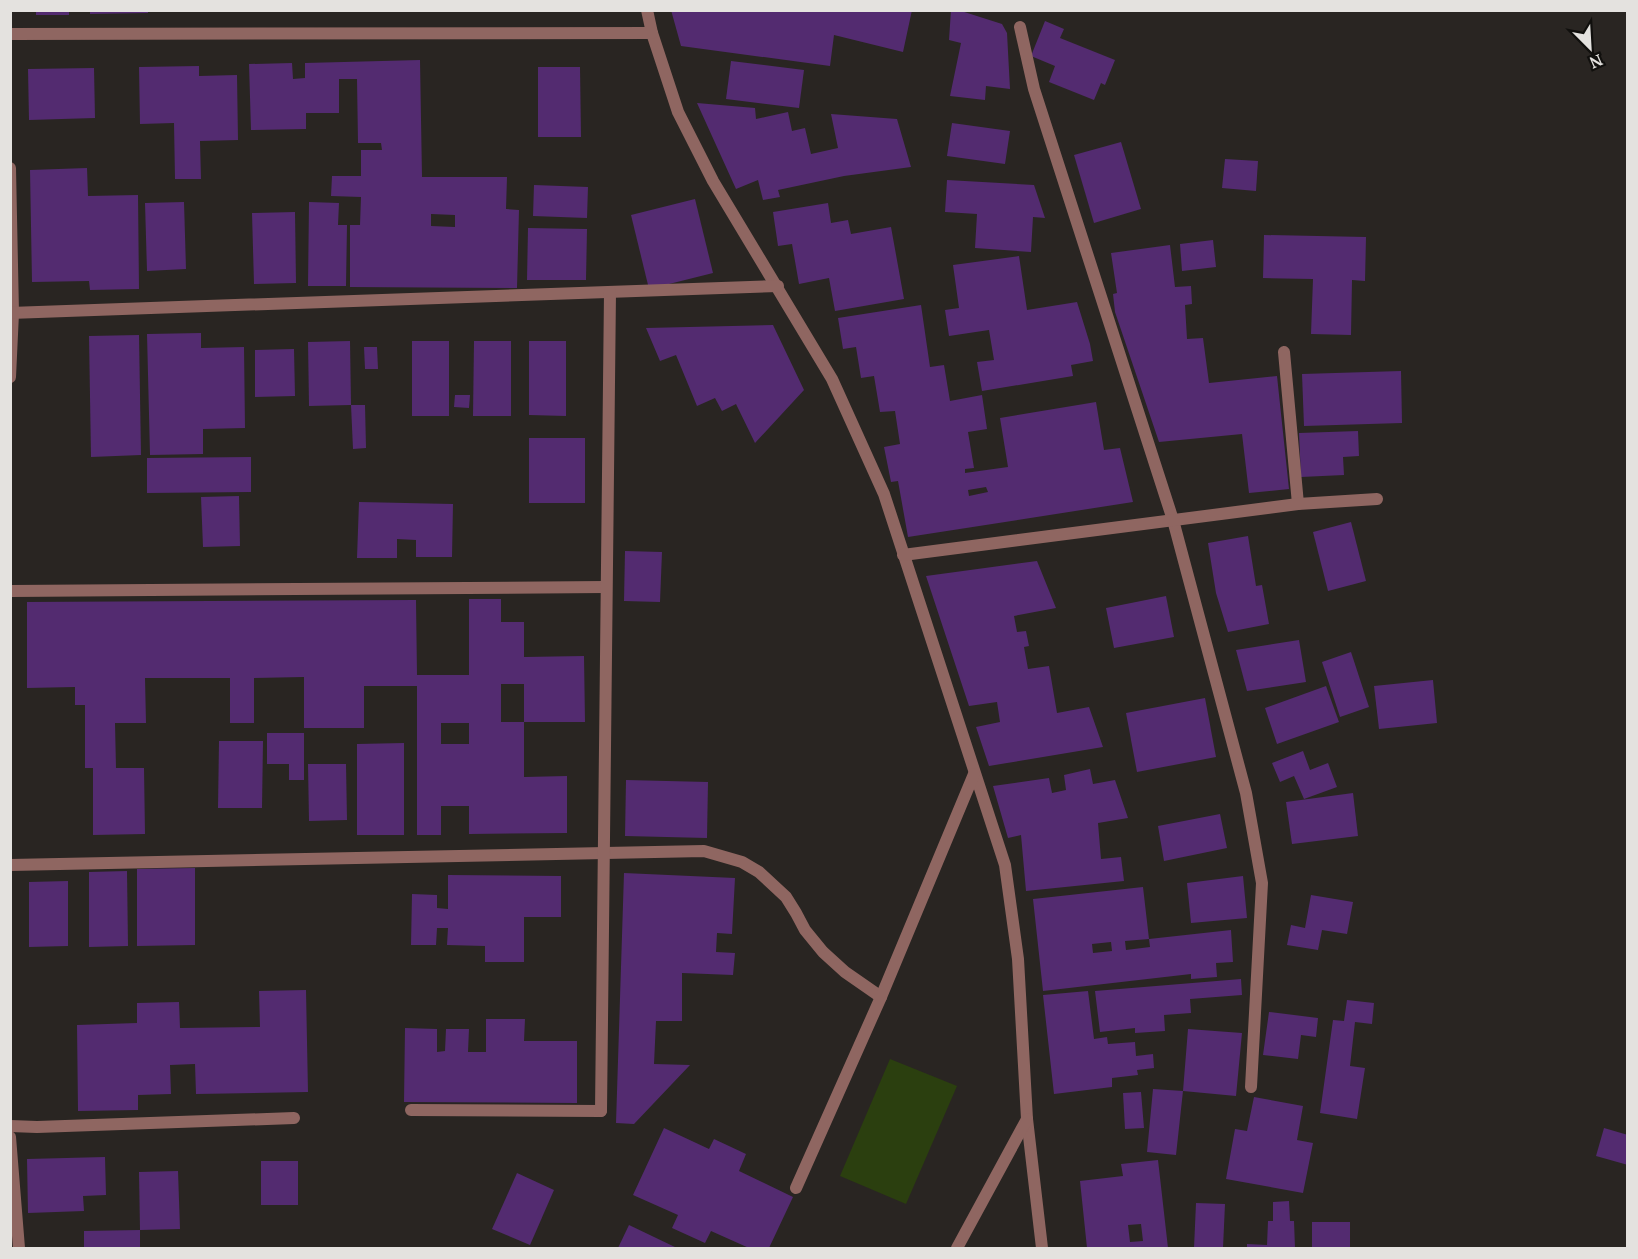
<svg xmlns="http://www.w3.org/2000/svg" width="1638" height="1259" font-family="'PT Serif',serif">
<rect width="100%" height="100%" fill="#292522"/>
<path fill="#2b3f0f" d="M890 1059 957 1086 906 1204 840 1176Z"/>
<g fill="#532b70" fill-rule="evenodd">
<rect x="36" y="10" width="33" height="5"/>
<path d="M90 10H148V13L90 14Z"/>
<path d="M671 10H912L903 52 834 35 830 66 681 46Z"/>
<path d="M951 10H958L1002 24 1007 33 1010 89 986 86 985 100 950 96 961 43 949 40Z"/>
<path d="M1045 21 1064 29 1060 38 1115 60 1105 85 1101 83 1094 100 1049 82 1055 66 1031 56Z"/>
<path d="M420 60 422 177H507L506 209 519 210 517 288 350 287V225H360L361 197 331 196 332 176H361V150H382L381 143H358L357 79H339V113H306V129L251 130 249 64 292 63 293 79 305 78V63ZM431 214 455 215V227L431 226Z"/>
<path d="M731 61 804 70 799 108 726 99Z"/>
<path d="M199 66V76L237 75 238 140 200 141 201 179H175L174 123 140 124 139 67Z"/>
<path d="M538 67H580L581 137H538Z"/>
<path d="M94 68 95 118 29 120 28 69Z"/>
<path d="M697 103 755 108 756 119 788 112 792 131 805 128 811 154 838 148 831 114 897 119 911 167 844 176 778 190 780 197 763 200 758 180 736 189Z"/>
<path d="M952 123 1010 131 1005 164 947 156Z"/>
<path d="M1121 142 1141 209 1094 223 1074 155Z"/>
<path d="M1225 159 1258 161 1256 191 1222 188Z"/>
<path d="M87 168 88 196 138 195 139 289 90 290 89 281 32 282 30 170Z"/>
<path d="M947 180 1034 185 1045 218 1033 217 1031 252 975 248 977 214 945 212Z"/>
<path d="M534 185 588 187 587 218 533 216Z"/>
<path d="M695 199 713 273 649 289 631 215Z"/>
<path d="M184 202 186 269 147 271 145 203Z"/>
<path d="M309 202 339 203 338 225H347L346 286H308Z"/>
<path d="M828 203 831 223 848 220 851 234 891 227 904 299 835 311 829 278 799 284 792 244 778 246 773 212Z"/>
<path d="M295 212 296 283 254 284 252 213Z"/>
<path d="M528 228 587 229 586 280H527Z"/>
<path d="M1264 235 1366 237 1365 281 1352 280 1351 335 1311 334 1313 279 1263 278Z"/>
<path d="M1213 240 1216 267 1182 271 1180 244Z"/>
<path d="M1170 245 1175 287 1191 286 1192 304 1185 305 1187 339 1203 338 1209 383 1277 376 1289 489 1249 493 1242 434 1159 442 1115 312 1113 294 1117 293 1111 253Z"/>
<path d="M1019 256 1027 310 1077 302 1090 344 1093 361 1071 365 1073 376 982 391 977 362 994 360 989 330 949 336 945 310 959 308 953 265Z"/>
<path d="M921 305 930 367 944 365 950 401 982 395 987 429 968 432 974 468 965 469V473L1008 467 1000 418 1096 402 1104 450 1120 448 1133 502 908 537 898 481 891 482 884 447 900 444 895 411 880 412 874 376 861 378 856 347 843 349 838 318ZM986 487 988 492 969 496 968 490Z"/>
<path d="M773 325 804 390 755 443 736 404 722 411 715 398 697 406 676 355 660 361 646 328Z"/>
<path d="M201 333V348L244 347 245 428 203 429V454L150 455 147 334Z"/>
<path d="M139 335 141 455 91 457 89 336Z"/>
<path d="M350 341 351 405 309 406 308 342Z"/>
<rect x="412" y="341" width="37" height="75"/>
<path d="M474 341H511V416H473Z"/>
<path d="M529 341H566V416L529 415Z"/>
<path d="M364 347H377L378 369H365Z"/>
<path d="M294 349 295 396 255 397V350Z"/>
<path d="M1401 371 1402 423 1304 426 1302 374Z"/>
<path d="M455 395H470L469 408 454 407Z"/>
<path d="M351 405H365L366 448 353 449Z"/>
<path d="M1358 431 1359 456 1343 457 1344 475 1301 477 1299 433Z"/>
<rect x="529" y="438" width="56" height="65"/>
<path d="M251 457V492L147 493V458Z"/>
<path d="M239 496 240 546 203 547 201 497Z"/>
<path d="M359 502 453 504 452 557H416V540L397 539V558H357Z"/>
<path d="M1351 522 1366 581 1328 591 1313 532Z"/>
<path d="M1248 536 1256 586 1262 585 1269 624 1228 632 1216 593 1208 543Z"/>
<path d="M625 551 662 552 660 602 624 601Z"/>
<path d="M1037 561 1056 608 1014 616 1017 632 1026 631 1029 646 1024 647 1028 669 1049 666 1057 713 1089 707 1103 747 989 766 976 727 1000 722 997 702 969 706 926 576Z"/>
<path d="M1166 596 1174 637 1114 648 1106 608Z"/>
<path d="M469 599H501V622H524V657L584 656 585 722H524V777L567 776V833L469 834V806H441V835H417V686H364V728H304V677L254 678V723H230V678H145L146 723H115L116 768H144L145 834 93 835V768H85V705H75V687L27 688V602L416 600 417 675H469ZM501 684H524V722H501ZM441 723H469V744H441Z"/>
<path d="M1299 640 1306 682 1247 691 1236 650Z"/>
<path d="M1351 652 1369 707 1340 717 1322 662Z"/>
<path d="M1433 680 1437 723 1379 729 1374 686Z"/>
<path d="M1326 686 1339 722 1277 744 1265 708Z"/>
<path d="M1205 698 1216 757 1137 772 1126 713Z"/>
<path d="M267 733H304V780H289V764H267Z"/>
<path d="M219 741H263L262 808H218Z"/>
<path d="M404 743V835H357V744Z"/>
<path d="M1303 751 1310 770 1328 763 1337 787 1304 799 1294 776 1280 782 1272 763Z"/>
<path d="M308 764H346L347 820 309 821Z"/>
<path d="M1090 769 1093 784 1115 780 1128 818 1098 823 1101 859 1121 857 1124 881 1026 891 1021 835 1008 838 993 786 1049 778 1052 793 1066 790 1064 775Z"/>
<path d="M626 780 708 782 707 838 625 836Z"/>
<path d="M1353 793 1358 836 1292 844 1286 802Z"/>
<path d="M1220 814 1227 848 1164 861 1158 826Z"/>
<path d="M195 868V945L137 946V869Z"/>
<path d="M127 871 128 946 89 947V872Z"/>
<path d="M624 873 735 878 732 934 717 933 716 952 735 953 733 975 682 973V1021H656L654 1064 690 1065 634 1124 616 1123Z"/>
<path d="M448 875 561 876V917H524V962H485V946L447 945 448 928H437L436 945H411L412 894 437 895V908L448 909Z"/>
<path d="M1243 876 1247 918 1191 923 1187 883Z"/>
<path d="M68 881V946L29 947V882Z"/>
<path d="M1143 887 1149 939 1125 941 1126 950 1150 947 1149 939 1231 930 1233 962 1216 963 1217 977 1191 979V974L1043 991 1033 899ZM1111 942 1112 951 1093 953 1092 944Z"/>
<path d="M1311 895 1353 902 1347 934 1322 930 1318 950 1287 945 1291 925 1305 928Z"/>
<path d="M1241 979 1242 995 1190 999 1191 1013 1164 1015 1165 1031 1135 1033V1028L1100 1032 1095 991Z"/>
<path d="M306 990 308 1092 196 1094 195 1064 170 1065 171 1094 138 1095V1110L78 1111 77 1025 137 1023V1003L179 1002 180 1028 260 1027 259 991Z"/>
<path d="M1088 991 1094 1039 1107 1037 1108 1044 1135 1042 1136 1056 1153 1054 1154 1068 1137 1070 1138 1075 1112 1078V1087L1054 1094 1043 995Z"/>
<path d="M1347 1000 1374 1003 1372 1024 1355 1022 1350 1066 1365 1068 1357 1119 1320 1113 1333 1020 1344 1021Z"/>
<path d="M1269 1012 1318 1018 1316 1037 1301 1035 1298 1059 1263 1055Z"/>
<path d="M486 1019H525L524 1041H577V1103L404 1102 405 1028 437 1029V1052L445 1051 446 1029H469L468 1052H486Z"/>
<path d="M1188 1029 1242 1033 1236 1096 1183 1091 1176 1155 1147 1152 1153 1089 1183 1091Z"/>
<path d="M1141 1092 1144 1128 1125 1129 1123 1093Z"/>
<path d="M1254 1097 1303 1106 1297 1140 1313 1143 1303 1193 1226 1179 1235 1129 1247 1131Z"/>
<path d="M664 1128 709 1149 714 1139 746 1154 739 1171 793 1197 769 1248H749L711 1231 705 1243 672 1228 678 1215 633 1195Z"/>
<path d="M1604 1128 1628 1135V1165L1596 1156Z"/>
<path d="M105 1157 106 1195 83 1196 84 1211 28 1213 27 1159Z"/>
<path d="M1158 1160 1168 1248H1087L1080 1181 1123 1176 1121 1164ZM1141 1224 1143 1241 1130 1242 1128 1225Z"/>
<rect x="261" y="1161" width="37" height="44"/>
<path d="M178 1171 180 1229 140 1230 139 1172Z"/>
<path d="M517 1173 554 1190 530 1245 492 1229Z"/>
<path d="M1289 1201 1290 1221H1294L1295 1248H1247V1244L1267 1245 1268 1221H1273V1202Z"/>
<path d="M1196 1203 1225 1204 1223 1248H1194Z"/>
<rect x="1312" y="1222" width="38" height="26"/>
<path d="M629 1225 677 1248H618Z"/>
<path d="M140 1230V1248H84V1231Z"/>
</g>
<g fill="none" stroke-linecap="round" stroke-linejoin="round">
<g stroke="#8f6661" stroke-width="12">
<path d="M605 853 704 851 742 862 759 872 786 897 796 913 805 930 823 952 845 972 881 997"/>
<path d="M411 1110 601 1111"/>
<path d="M10 1126 37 1127 294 1118"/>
</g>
<g stroke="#8f6661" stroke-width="12">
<path d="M647 10 652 33 678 112 713 181 832 379 884 494 1005 865 1018 959 1027 1119 1042 1248"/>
<path d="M1020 27 1034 89 1173 520 1246 793 1262 883 1251 1087"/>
<path d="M10 34 652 33"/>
<path d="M10 168 13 313 10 377"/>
<path d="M10 313 778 286"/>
<path d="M1284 352 1298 504"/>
<path d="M903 555 1298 504 1377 499"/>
<path d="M10 591 605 587"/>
<path d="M10 865 605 853"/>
<path d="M601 1111C605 838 606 565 610 292"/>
<path d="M10 1137 19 1248"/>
<path d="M796 1188 881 997 974 774"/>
<path d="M957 1248 1027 1119"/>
</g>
</g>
<rect width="1638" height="1259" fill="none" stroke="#e4e2df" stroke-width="24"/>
<g transform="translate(1590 48) rotate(156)" stroke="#100f0d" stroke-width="4.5" paint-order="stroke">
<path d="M0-4.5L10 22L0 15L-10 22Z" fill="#e4e2df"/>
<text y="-9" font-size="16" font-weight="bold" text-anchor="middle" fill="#e4e2df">N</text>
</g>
</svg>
